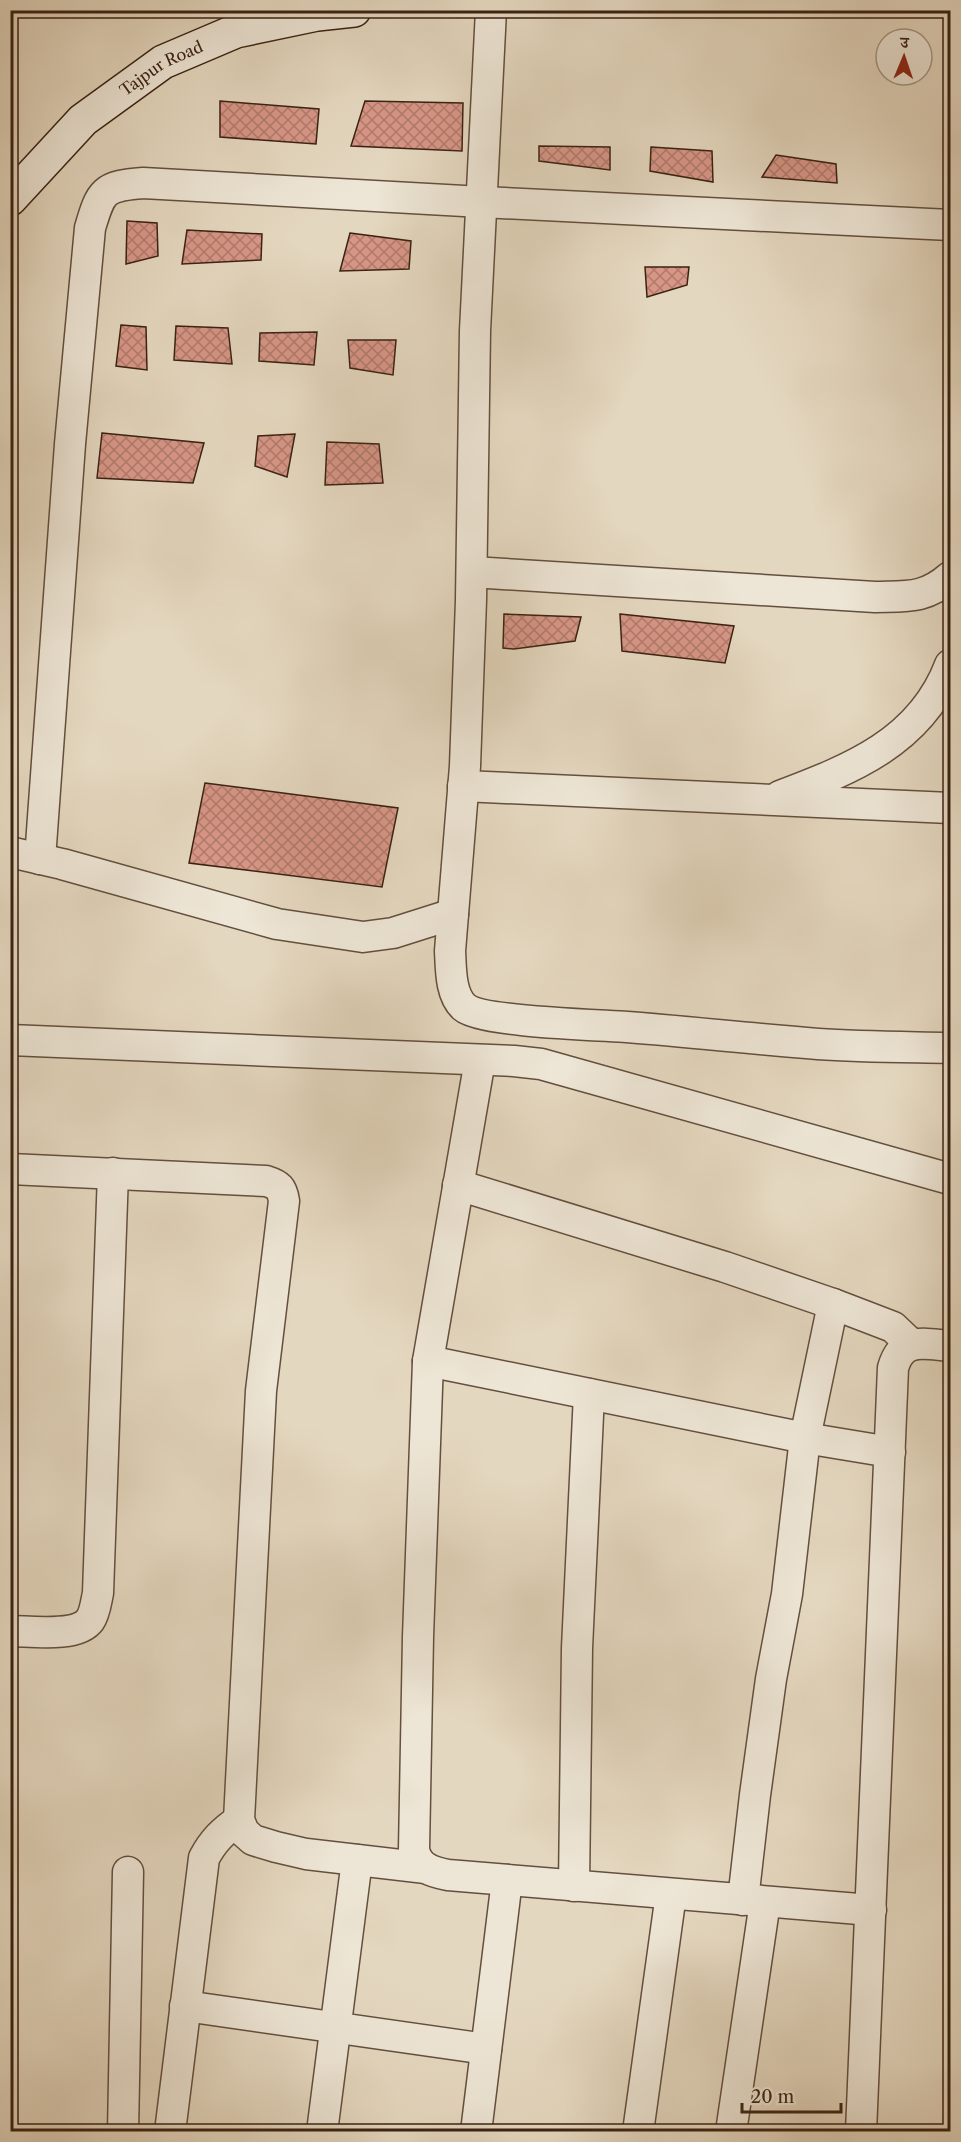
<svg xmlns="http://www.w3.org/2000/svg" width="961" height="2142" font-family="'Libre Caslon Text','Noto Serif Devanagari',serif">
<defs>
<pattern id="building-cross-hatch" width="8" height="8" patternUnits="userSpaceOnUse" patternTransform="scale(1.5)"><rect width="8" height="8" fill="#d89687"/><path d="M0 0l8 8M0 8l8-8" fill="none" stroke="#b07a6d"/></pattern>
</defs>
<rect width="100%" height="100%" fill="#e4d7bf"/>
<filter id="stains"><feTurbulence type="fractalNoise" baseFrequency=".00333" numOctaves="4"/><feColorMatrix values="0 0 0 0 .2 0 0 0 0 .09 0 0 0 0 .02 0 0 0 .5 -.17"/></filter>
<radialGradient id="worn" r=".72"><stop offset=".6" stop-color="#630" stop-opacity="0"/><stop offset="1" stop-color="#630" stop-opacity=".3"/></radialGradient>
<g fill="url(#building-cross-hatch)" stroke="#3a2213" stroke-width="1.5">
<path d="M220 101 319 109 316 144 220 137Z"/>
<path d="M365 101 463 103 462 151 351 146Z"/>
<path d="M539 146 610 147V170L539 161Z"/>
<path d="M651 147 712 151 713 182 650 171Z"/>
<path d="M776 155 836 164 837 183 762 177Z"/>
<path d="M127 221 157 223 158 256 126 264Z"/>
<path d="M187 230 262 234 261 260 182 264Z"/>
<path d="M350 233 411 241 409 269 340 271Z"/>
<path d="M645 267H689L687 285 647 297Z"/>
<path d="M121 325 146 327 147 370 116 366Z"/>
<path d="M176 326 228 328 232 364 174 360Z"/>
<path d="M317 332 314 365 259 361 260 333Z"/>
<path d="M348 340H396L393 375 350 368Z"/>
<path d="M102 433 204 443 193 483 97 478Z"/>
<path d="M295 434 287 477 255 466 258 436Z"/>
<path d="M327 442 379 444 383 483 325 485Z"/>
<path d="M504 614 581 617 575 641 514 649 503 648Z"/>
<path d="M620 614 734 626 725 663 622 651Z"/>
<path d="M205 783 398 808 382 887 189 863Z"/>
</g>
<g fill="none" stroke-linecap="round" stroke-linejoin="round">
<g stroke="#644f3e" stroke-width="33">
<g id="street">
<path d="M491 10 475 331 471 600 465 766 450 951C451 968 450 994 464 1007 481 1022 599 1025 627 1027 691 1032 754 1039 818 1044 862 1047 906 1047 950 1048"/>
<path d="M472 572 875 597C907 596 925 599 950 577"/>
<path d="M463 786 950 808"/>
<path d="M780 796C851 769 921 742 950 665"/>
<path d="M10 852 62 864 277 924 363 937 393 933 453 914"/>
<path d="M40 859 70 444 90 228C101 191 103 186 143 183L482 202 950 225"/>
<path d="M10 1040 514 1061 541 1064 950 1179"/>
<path d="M480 1060 428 1361 418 1637 414 1850C418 1868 432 1872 448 1875L871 1910"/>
<path d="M10 1169 266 1181C279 1185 282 1188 284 1201L261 1391 239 1820 244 1832 253 1840 276 1847 306 1854 426 1868"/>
<path d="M458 1185 725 1267 833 1304 893 1327 912 1345"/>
<path d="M428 1361 805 1438 890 1452"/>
<path d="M10 1631C30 1631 77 1638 90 1620 95 1613 96 1602 98 1593L113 1173"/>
<path d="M574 1886 577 1648 589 1394"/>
<path d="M743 1900 755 1795 771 1679 787 1594 805 1438 833 1304"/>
<path d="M185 2006 486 2049"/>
<path d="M123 2132 128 1872"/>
<path d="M170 2132 204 1858C213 1841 223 1831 239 1820"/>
<path d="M322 2132 357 1860"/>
<path d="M476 2132 507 1880"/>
<path d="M638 2132 671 1894"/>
<path d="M731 2132 765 1902"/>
<path d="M861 2132 893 1368C902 1336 924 1344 950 1346"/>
</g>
</g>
<g stroke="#3a2213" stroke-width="36">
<g id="secondary">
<path id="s1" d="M10 199 83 120 163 62 236 31 317 14 354 10"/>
</g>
</g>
<use href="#street" stroke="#ede5d5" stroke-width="30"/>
<use href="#secondary" stroke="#ede5d5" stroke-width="33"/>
</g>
<g text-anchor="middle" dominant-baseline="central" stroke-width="4.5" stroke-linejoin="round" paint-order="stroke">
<g font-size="16" fill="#3a2213" stroke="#ede5d5">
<text stroke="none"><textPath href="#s1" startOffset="202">Tajpur Road</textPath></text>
</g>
</g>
<rect width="961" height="2142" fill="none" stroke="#e4d7bf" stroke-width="36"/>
<rect x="12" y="12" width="937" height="2118" fill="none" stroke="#3a2213" stroke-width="3"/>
<rect x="18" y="18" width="925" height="2106" fill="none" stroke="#3a2213" stroke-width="1.5"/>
<g transform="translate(904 57) rotate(2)"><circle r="28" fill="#ede5d5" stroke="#a59787" stroke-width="1.5"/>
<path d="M0-4.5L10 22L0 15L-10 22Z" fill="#8f2418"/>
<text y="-9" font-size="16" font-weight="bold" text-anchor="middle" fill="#3a2213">उ</text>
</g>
<path d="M742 2103v9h99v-9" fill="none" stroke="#3a2213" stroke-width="3"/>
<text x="751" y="2103" font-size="18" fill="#3a2213" stroke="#ede5d5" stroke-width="4.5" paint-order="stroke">20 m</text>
<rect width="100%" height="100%" filter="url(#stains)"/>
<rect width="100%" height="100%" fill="url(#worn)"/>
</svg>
